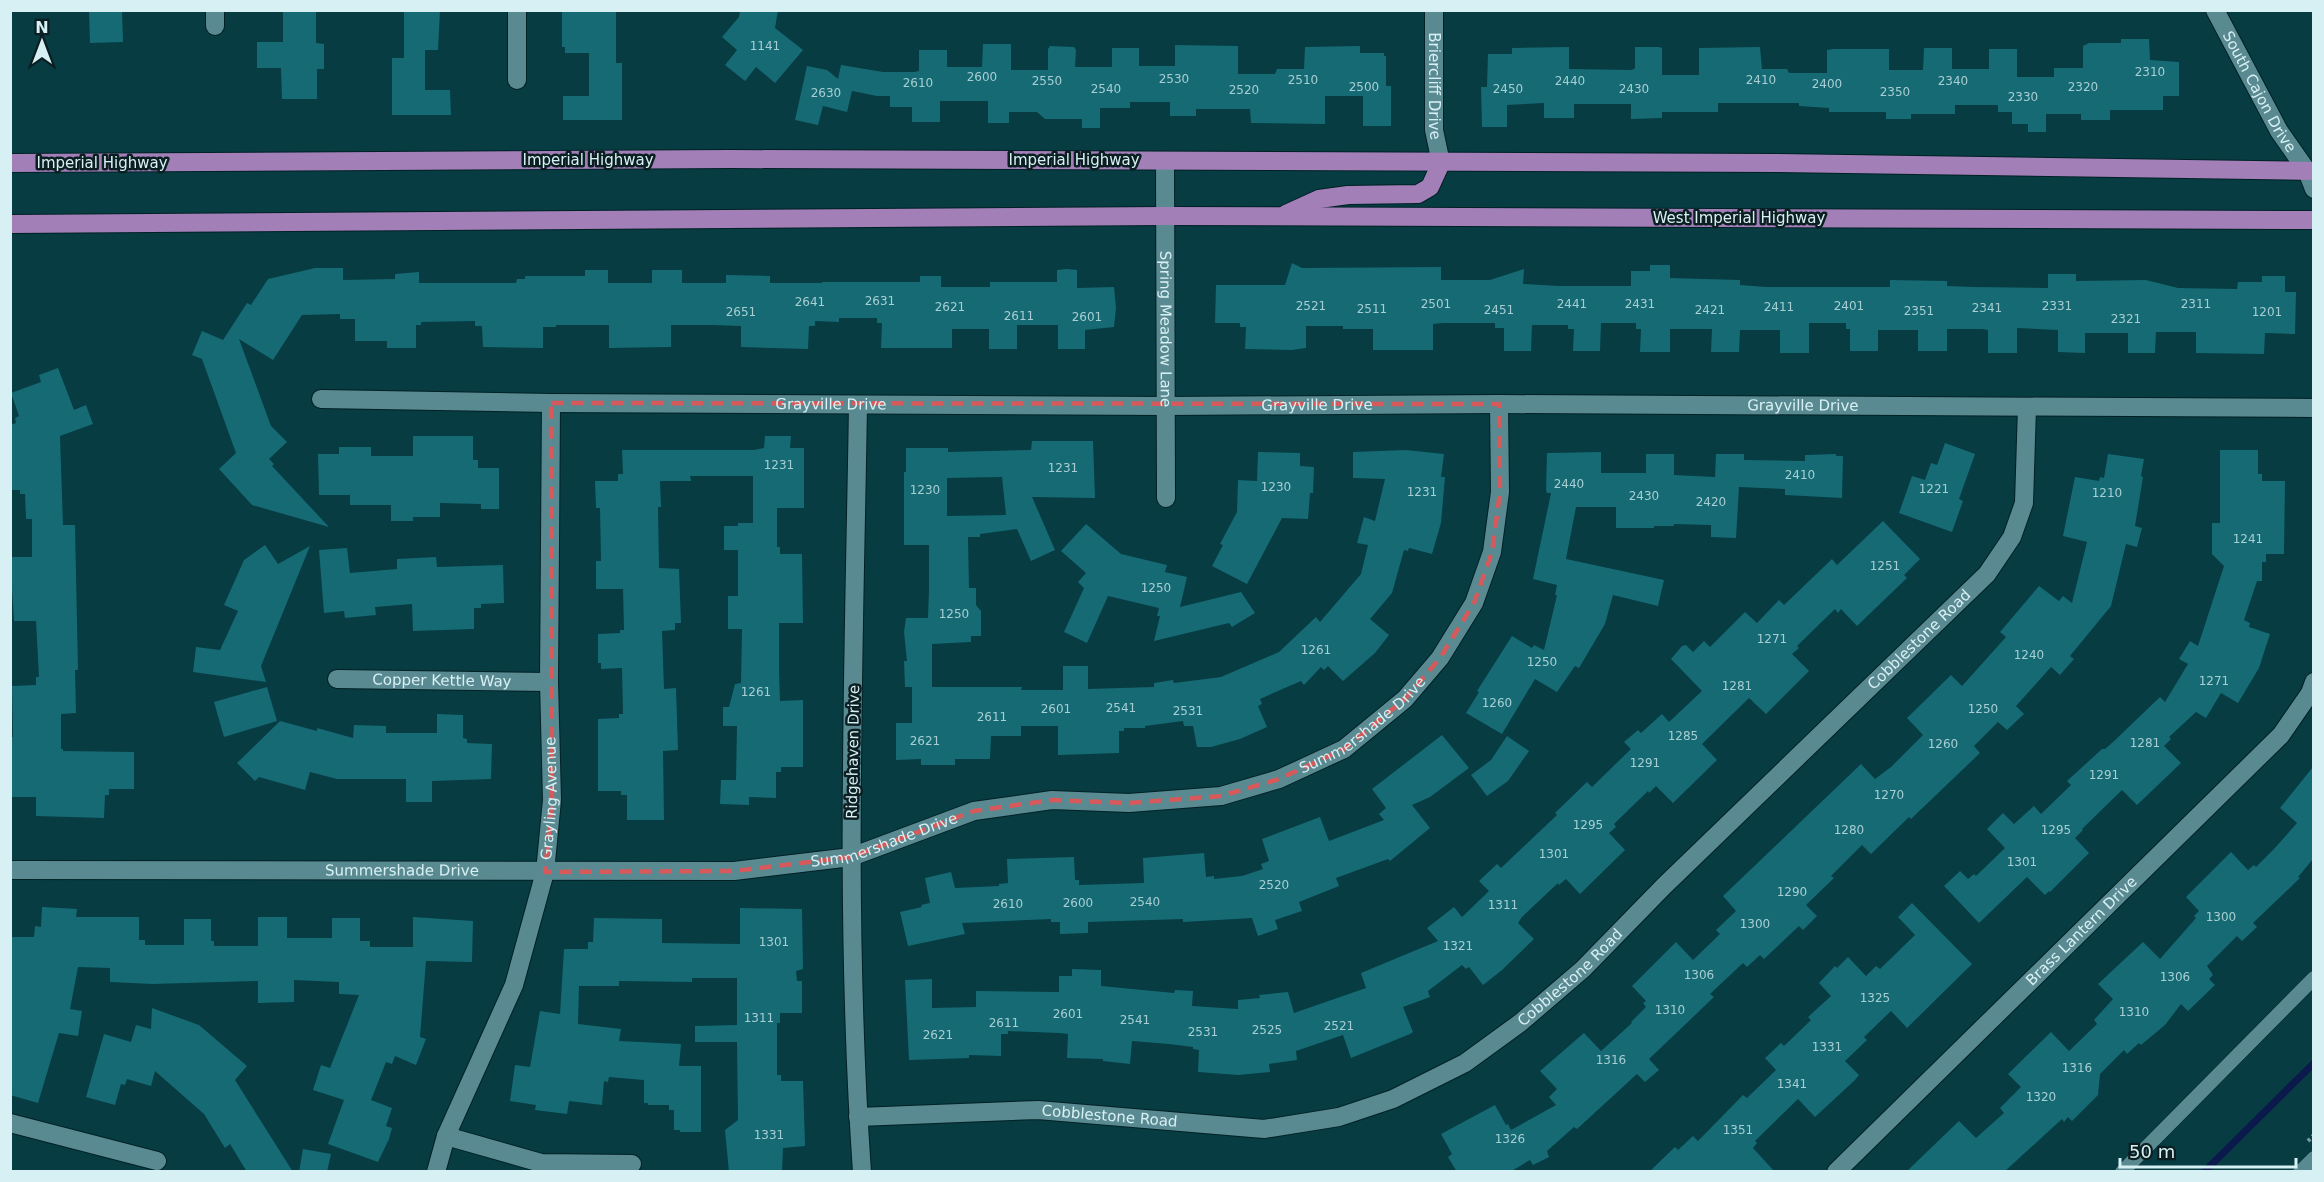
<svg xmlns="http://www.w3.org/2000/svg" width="2324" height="1182" font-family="'DejaVu Sans',sans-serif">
<rect width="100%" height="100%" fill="#063c42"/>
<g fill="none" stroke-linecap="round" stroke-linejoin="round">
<path stroke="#0c194c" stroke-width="7" d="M2204 1172 2314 1063"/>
</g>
<g fill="#166a74" fill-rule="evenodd">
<path d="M89 10H122L123 42 90 43Z"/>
<path d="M283 10H316V43L324 44V69H317V99H282L281 68H257V42H283Z"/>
<path d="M404 10H440L438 50H425V90H450L451 115H392V58H404Z"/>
<path d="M562 10H616V63H622V120H563V96H589V53H565V47H562Z"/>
<path d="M740 10H778L775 28 803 50 775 83 756 67 745 81 725 65 737 50 722 37 739 17Z"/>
<path d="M2121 39H2149L2150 60 2179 62V96H2163V110H2110V120H2081V114H2046V132H2028V124H2012V112H1998V105H1955V114H1911V119H1886V112H1829V108L1799 106V103H1718V112H1662V118L1631 119V104H1574V118H1544V103L1507 105V127H1482L1481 87H1487L1488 54H1512V48L1569 47V69L1632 70 1635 68V47H1659L1662 48V75H1699V48L1760 47 1762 69H1787L1789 73H1827V50L1833 49H1889V70H1923L1924 48H1952V69H1989V49H2017V77H2054V68H2083V46L2089 43H2121Z"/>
<path d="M983 44H1011V70H1048V49L1050 46 1074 47 1076 50 1075 67H1112V48H1139V66H1175V45L1238 46V74H1275L1277 69H1304L1305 47 1360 46V53H1384V56H1386V86H1391V126H1363V96H1325V124L1251 123 1250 109H1196V116H1170V102H1130V108H1100V128H1082V119H1045L1037 112H1009V123H988V101H940V122H912V107H890V96H877L852 91 847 112 823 106 818 125 795 120 807 66 827 70 838 79 841 65 883 72H914L919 71V50H947V67H982Z"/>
<path d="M1292 263 1302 268 1441 267V280H1490L1524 269 1523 284 1559 286H1631V271H1650V265H1670V278L1740 280V285L1766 287H1890V280L1947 281V286L1974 287 2048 288V274H2076V281L2146 280 2178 288 2237 289 2238 282H2262V276H2285V292H2296L2295 334 2265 333 2264 354 2196 353V332H2156L2155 353H2128V333H2085V353L2058 352V330L2017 328V353H1988V330L1982 329H1947V351H1918V330H1878V351H1850V329H1846V323H1809V353H1780V330H1740L1739 352H1711L1712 329H1670V352H1640L1641 329H1636V323H1601L1600 351H1573L1574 329H1568V325H1532L1531 351H1504V328H1495V323H1443L1433 324V350H1373V329H1343V326H1306V348L1292 350 1245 349 1246 327H1240V323H1215L1216 285H1285Z"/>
<path d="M315 268H343V280L395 279V274L419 272V283H516L517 279H525V276H585V270H608V283H652V270H682V283H726V275L770 276V283H822V282H920V276H941V287H990V282H1057V270L1067 269 1077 270V288L1114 287 1116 308 1114 327 1085 330V349H1058V325H1017V349H989V329H952V348H881L882 323H877V318H839V322L815 321V326H809L808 349 741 347V326L713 325H671V347L609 348V325H556V327H543V348L483 347 482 326H475V321L421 322V325H416V348H387V341H355V319H340V314L302 315 273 360 239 339 271 426 287 442 269 459 274 464 272 466 329 527 252 505 219 469 236 453 202 359 192 355 202 331 223 340 247 303 251 305 268 279Z"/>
<path d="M58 368 74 410 86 405 93 424 60 436 63 525H75L78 670H75L76 713 61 714V749H63V751L134 752V789H109V795H105L104 818 36 816V797H10V737H13L12 686 36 685V677H39L36 621H14L10 557H32V519H26L25 494H20V490H10V425L16 423 15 418 19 416 11 393 41 382 39 375Z"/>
<path d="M413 436H473V460H478V468H499V509H481V504L440 503V517H413V521H391V505H350V495H319L318 454H339V447H371V456H413Z"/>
<path d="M765 436H791L790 448H804V508H777V547H780V554H802L803 623H779V669L780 701 803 700V767H781V772H776V798L749 797V805L720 804 721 780H736L737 726H723V707H729L735 684 741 683 742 629H728V596H738V550H724V526H738V523H753V476H690L691 481H660L661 507H658L659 568 679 569 681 623H675V630L662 631 664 689 676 688 678 750 663 751 664 820H627V795H621V791H598V719L619 718V714H623L622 668 601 669V663H598V634L620 633V630H624L623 589H596V561H601L600 508H596L595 481H618V474H623L622 450H754L764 448Z"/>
<path d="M1032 441H1093L1095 498 1032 497 1055 550 1031 561 1017 529 980 534V537H968L969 588H976V605L981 611V636H971V642L932 644V687H1022L1021 690H1063V666H1088V689L1154 687V683L1173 680 1174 683 1221 677 1279 652 1316 617 1320 622 1361 574 1368 545 1357 543 1364 517 1375 521 1385 479 1353 478V452L1406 450 1444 454 1441 477H1445L1441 523 1432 554 1409 548 1408 551 1404 550 1392 593 1370 619 1389 635 1375 653 1343 681 1328 666 1324 670 1321 667 1304 685 1301 681 1260 699 1262 704 1258 706 1267 727 1240 739 1211 747H1197L1193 726H1184L1183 721 1145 726V728H1124V731H1119V753L1058 755V726H1021V736H991L990 759H955V765H921V759L896 760V723H912V687H905L904 661H907L904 632 906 618H928L929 590V545H904V472H906V448H948V452L1031 450ZM1002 477 1006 515 947 516V478Z"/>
<path d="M1945 443 1975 454 1959 499 1963 501 1952 532 1899 513 1912 476 1925 480 1931 463 1937 465Z"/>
<path d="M2220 450H2258V474H2262V481H2285L2284 554H2266V562H2262V581H2257L2244 620 2250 623 2249 627 2270 634 2259 668 2238 703 2221 693 2206 718 2196 712 2169 737 2171 739 2164 746 2181 763 2137 805 2122 790 2082 829 2083 830 2075 838 2089 853 2050 892 2049 891 2045 895 2027 877 1979 923 1944 886 1960 871 1968 879 1974 874 1976 876 2005 848 1987 829 2003 813 2014 824 2034 806 2041 814 2071 785 2067 781 2102 749H2105L2113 742 2160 697 2165 702 2188 664 2179 659 2190 641 2198 646 2224 566 2212 554V523H2220Z"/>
<path d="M1258 452 1300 453V466L1314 467 1313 493H1310L1308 519 1282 518 1247 584 1212 566 1223 545 1220 544 1237 512 1238 480 1257 481Z"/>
<path d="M1601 452V473H1646V454H1674V475L1715 477 1716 454H1744V460L1805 461V455L1836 454V456H1843L1842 498 1785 495V489L1739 487 1736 538 1711 537V525L1674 524V526H1654V528H1616V507H1576L1566 559 1664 580 1658 606 1613 595 1605 624 1579 668 1575 666 1557 692 1535 679 1502 734 1466 713 1479 692 1477 691 1512 636 1532 648 1534 645 1544 650 1557 595H1555L1557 585 1533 579 1551 493H1547L1546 490 1547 453Z"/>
<path d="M2108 454 2144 459 2141 476 2143 477 2135 526 2142 528 2137 547 2126 544 2111 606 2070 656 2074 659 2060 675 2051 667 2016 706 2024 714 2007 730 1998 722 1974 746 1980 753 1911 819 1909 817 1871 854 1862 845 1831 876 1834 878 1806 905 1817 916 1803 930 1799 926 1764 959 1760 955 1747 967 1743 963 1710 994 1714 997 1649 1059 1659 1070 1645 1082 1637 1074 1577 1129 1574 1127 1547 1151 1549 1157 1533 1165 1530 1160 1510 1172H1457L1448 1157 1452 1154 1441 1134 1495 1105 1506 1125 1508 1124 1511 1130 1556 1105 1549 1097 1557 1089 1540 1071 1584 1033 1601 1051 1632 1023 1631 1022 1646 1007 1643 1003 1646 1001 1632 986 1676 942 1693 960 1720 934 1716 930 1736 911 1723 896 1861 764 1875 779 1891 767 1923 735 1907 718 1951 675 1962 686 2006 637 2000 632 2039 586 2059 601 2063 596 2072 603 2087 542 2063 536 2075 477 2099 481 2100 477 2104 478Z"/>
<path d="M1883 521 1920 559 1904 575 1907 578 1857 626 1841 609 1838 613 1835 609 1797 646 1799 648 1792 654 1809 671 1766 714 1749 698 1702 744 1717 760 1673 803 1656 786 1649 793 1648 791 1614 824 1616 827 1609 833 1625 850 1580 894 1566 879 1559 885 1558 883 1522 917 1518 923 1534 939 1502 970 1483 985 1469 967 1466 969 1462 965 1428 991 1430 997 1403 1007 1413 1032 1410 1034 1351 1058 1343 1035 1296 1051 1297 1060 1269 1064 1270 1072 1238 1075 1198 1072 1199 1050 1193 1049V1047L1169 1044 1132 1041 1130 1064 1103 1061V1059L1067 1058 1068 1034 1059 1033 1008 1031V1034H1001V1056L969 1055V1058L909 1060 905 980 932 979V1008L976 1007V991L1059 992V976H1072V969L1101 970V986L1174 993 1175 990 1193 991 1192 1006 1238 1009V1000L1260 998 1259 995 1288 992 1294 1013 1366 988 1361 973 1438 941 1427 928 1454 907 1462 917 1489 891 1479 881 1497 864 1501 868 1557 815 1555 813 1587 782 1592 787 1631 749 1624 742 1638 730 1641 733 1662 714 1669 722 1702 691 1671 659 1682 646 1686 645 1693 652 1704 641 1710 647 1745 612 1757 623 1779 600 1784 605 1832 559 1837 565Z"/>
<path d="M1086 524 1121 554 1167 565 1165 572 1187 577 1180 607 1241 592 1255 613 1232 627 1229 623 1154 641 1160 616H1157L1159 608 1108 596 1087 643 1064 632 1084 588 1078 582 1086 573 1061 551Z"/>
<path d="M265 545 278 564 310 546 261 666 266 682 193 672 196 647 220 650 238 611 224 605 244 560Z"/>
<path d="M347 548 350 573 397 569V559L436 557 437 567 503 565 504 603 481 604V608H474V629L413 631 412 604 375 607 376 615 345 618 344 611 324 613 319 550Z"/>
<path d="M267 687 277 721 224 737 214 702Z"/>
<path d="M437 714 463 715V738L467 739V743L492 744 491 779 432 781V802H406V779H337L310 772 305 790 259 777 255 781 237 763 280 721 317 731V728L353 738 354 725 386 726V733H437Z"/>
<path d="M1442 735 1469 768 1430 797 1412 805 1430 828 1390 861 1388 859 1336 878 1339 886 1299 902 1302 911 1275 920 1278 929 1258 936 1252 918 1183 922V919L1088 922V933L1060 934V922H1051V919L962 923 965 934 908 946 900 912 922 907 921 905 930 903 925 878 951 872 955 888 999 886V884L1008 883 1007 859 1074 857 1075 880H1079V885L1144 883 1143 858 1204 853 1206 877 1214 876V879L1242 876 1263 869 1261 864 1269 861 1262 839 1320 817 1329 841 1384 820 1379 814 1386 808 1372 789Z"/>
<path d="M1507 736 1529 751 1508 781 1487 796 1471 775 1491 760Z"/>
<path d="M2313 767V859L2298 877 2300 878 2253 923 2257 927 2242 941 2237 936 2207 966 2213 975 2209 979 2215 985 2188 1011 2181 1004 2165 1025 2141 1045 2139 1043 2127 1054 2124 1050 2100 1074 2098 1095 2072 1121 2068 1117 2064 1122 2062 1119 2004 1172H1906L1959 1121 1976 1138 2004 1113 2000 1108 2021 1087 2008 1074 2051 1032 2069 1051 2097 1024 2094 1020 2113 999 2098 984 2143 942 2160 959 2196 918 2194 916 2199 911 2186 897 2231 852 2248 870 2254 865 2256 867 2274 849 2297 823 2280 808Z"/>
<path d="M1912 903 1972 964 1907 1028 1891 1011 1864 1037 1867 1040 1845 1061 1859 1075 1855 1080 1815 1117 1798 1099 1755 1141 1757 1143 1753 1148 1775 1172H1649L1675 1147 1678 1150 1693 1136 1698 1141 1743 1095 1747 1098 1776 1070 1765 1058 1781 1043 1784 1046 1811 1020 1808 1017 1831 996 1819 983 1835 966 1837 968 1848 957 1866 976 1876 966 1880 969 1915 935 1898 917Z"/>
<path d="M42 907 77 909 76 917H139V940H145V945H184V919H211V941H214V946H258V917H287V938H332V918H360V941H370V947H413V917L473 921 472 962 426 961 420 1037 426 1039 416 1065 395 1056 392 1064 386 1062 371 1100 392 1108 386 1126 392 1128 389 1139 378 1162 328 1144 344 1100 313 1090 321 1065 330 1068 359 995 339 994V982L294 980V1002L258 1003V981L152 984 110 982V968L78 967 70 1009 82 1011 78 1036 59 1033 38 1103 10 1095V937H34L35 926 41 927Z"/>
<path d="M740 908 802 909 803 969 796 971 797 981H802V1013H780V1023H777V1075H781V1081H803L805 1146 783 1148 782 1172H729L725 1130 738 1120 737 1042H695V1026L737 1025V978H692V982L619 981V986H579L578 1024 621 1029 619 1041 681 1044 679 1066H701V1132H680V1130H674V1110H669V1105H648V1103H644V1080L609 1077 608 1082 604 1081 602 1105 569 1101 567 1114 535 1110 536 1105 510 1101 515 1065 530 1067 540 1011 560 1014 564 949H588V942H593L594 918 662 919V943L740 944Z"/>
<path d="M152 1008 199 1025 247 1066 235 1080 293 1172H247L230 1144 225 1148 204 1114 155 1071 151 1086 127 1079 125 1085 121 1084 115 1105 86 1097 104 1034 131 1042 136 1025 151 1029Z"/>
<path d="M303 1149 331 1154 327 1172H299Z"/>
</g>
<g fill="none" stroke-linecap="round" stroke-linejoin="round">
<g stroke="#002126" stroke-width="15">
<g id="lane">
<path d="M2122 1172 2314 978"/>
<path d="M2300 1172 2314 1158"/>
</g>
</g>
<g stroke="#002126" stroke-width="20">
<g id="street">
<path d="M215 10V26"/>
<path d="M517 10V80"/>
<path id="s1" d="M1434 10V130L1441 163"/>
<path id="s2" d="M2215 10 2279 131 2307 171 2314 189"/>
<path id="s3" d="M1165 161 1166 498"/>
<path id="s4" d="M321 399 551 403 1166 406 1499 404 2314 408"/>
<path d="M858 405C854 660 844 916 862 1172"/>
<path id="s5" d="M337 679 549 682"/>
<path id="s6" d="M10 870 734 871 851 857 974 811 1052 800 1129 803 1221 796 1279 779 1344 749 1405 699 1440 658 1474 603 1492 552 1500 492 1499 404"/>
<path id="s7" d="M858 1117 1038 1110 1264 1129 1339 1117 1393 1099 1465 1063 1520 1023 1583 969 1664 886 1987 574 2012 537 2024 503 2027 407"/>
<path d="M10 1123 157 1161"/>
<path d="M446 1136 541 1163 632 1164"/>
<path id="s8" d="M436 1172 446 1136 514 985 545 872 552 800 549 682 551 403"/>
<path id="s9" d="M1836 1172 2281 735 2310 693 2314 682"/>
</g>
</g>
<g stroke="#002126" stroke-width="20">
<g id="primary">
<path d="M10 163 731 159 1777 163 2314 171"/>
<path d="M1286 214 1319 199 1348 195 1418 194 1430 187 1441 163"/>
<path d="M10 224 1165 216 2314 220"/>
</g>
</g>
<path stroke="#739a9e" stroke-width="4" stroke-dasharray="3 3" stroke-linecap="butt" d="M2308 1141 2314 1135"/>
<use href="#lane" stroke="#5a8a91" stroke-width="14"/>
<use href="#street" stroke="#5a8a91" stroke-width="18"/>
<use href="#primary" stroke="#a37fb8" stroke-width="18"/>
</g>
<path fill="none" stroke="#d65a5b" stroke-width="4.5" stroke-dasharray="12 8" stroke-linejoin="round" d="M551 403 1499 404 1500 492 1492 552 1474 603 1440 658 1405 699 1344 749 1279 779 1221 796 1129 803 1052 800 974 811 851 857 734 871 545 872 552 800Z"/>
<g text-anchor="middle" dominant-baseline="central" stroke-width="5" stroke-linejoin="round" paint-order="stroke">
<g font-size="12" fill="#a7ced3">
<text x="765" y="46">1141</text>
<text x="2150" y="72">2310</text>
<text x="982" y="77">2600</text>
<text x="1174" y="79">2530</text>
<text x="1303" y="80">2510</text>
<text x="1761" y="80">2410</text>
<text x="1047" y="81">2550</text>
<text x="1570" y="81">2440</text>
<text x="1953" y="81">2340</text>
<text x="918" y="83">2610</text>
<text x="1827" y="84">2400</text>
<text x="1364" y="87">2500</text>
<text x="2083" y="87">2320</text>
<text x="1106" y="89">2540</text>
<text x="1508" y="89">2450</text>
<text x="1634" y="89">2430</text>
<text x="1244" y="90">2520</text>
<text x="1895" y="92">2350</text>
<text x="826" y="93">2630</text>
<text x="2023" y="97">2330</text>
<text x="880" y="301">2631</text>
<text x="810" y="302">2641</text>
<text x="1436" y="304">2501</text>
<text x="1572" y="304">2441</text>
<text x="1640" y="304">2431</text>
<text x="2196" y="304">2311</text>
<text x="1311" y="306">2521</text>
<text x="1849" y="306">2401</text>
<text x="2057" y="306">2331</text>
<text x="950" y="307">2621</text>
<text x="1779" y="307">2411</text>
<text x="1987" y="308">2341</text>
<text x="1372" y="309">2511</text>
<text x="1499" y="310">2451</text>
<text x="1710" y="310">2421</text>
<text x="1919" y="311">2351</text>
<text x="741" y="312">2651</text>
<text x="2267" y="312">1201</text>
<text x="1019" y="316">2611</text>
<text x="1087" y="317">2601</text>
<text x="2126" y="319">2321</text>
<text x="779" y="465">1231</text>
<text x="1063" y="468">1231</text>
<text x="1800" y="475">2410</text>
<text x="1569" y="484">2440</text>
<text x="1276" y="487">1230</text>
<text x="1934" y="489">1221</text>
<text x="925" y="490">1230</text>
<text x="1422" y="492">1231</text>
<text x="2107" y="493">1210</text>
<text x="1644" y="496">2430</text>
<text x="1711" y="502">2420</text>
<text x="2248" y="539">1241</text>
<text x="1885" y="566">1251</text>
<text x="1156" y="588">1250</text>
<text x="954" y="614">1250</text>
<text x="1772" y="639">1271</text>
<text x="1316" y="650">1261</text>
<text x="2029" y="655">1240</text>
<text x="1542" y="662">1250</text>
<text x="2214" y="681">1271</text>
<text x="1737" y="686">1281</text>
<text x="756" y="692">1261</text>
<text x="1497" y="703">1260</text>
<text x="1121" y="708">2541</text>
<text x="1056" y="709">2601</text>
<text x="1983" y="709">1250</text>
<text x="1188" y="711">2531</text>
<text x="992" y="717">2611</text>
<text x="1683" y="736">1285</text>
<text x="925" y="741">2621</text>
<text x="2145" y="743">1281</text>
<text x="1943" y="744">1260</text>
<text x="1645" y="763">1291</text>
<text x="2104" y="775">1291</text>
<text x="1889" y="795">1270</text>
<text x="1588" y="825">1295</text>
<text x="1849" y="830">1280</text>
<text x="2056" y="830">1295</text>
<text x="1554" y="854">1301</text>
<text x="2022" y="862">1301</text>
<text x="1274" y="885">2520</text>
<text x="1792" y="892">1290</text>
<text x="1145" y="902">2540</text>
<text x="1078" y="903">2600</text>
<text x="1008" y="904">2610</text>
<text x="1503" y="905">1311</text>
<text x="2221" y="917">1300</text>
<text x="1755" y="924">1300</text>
<text x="774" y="942">1301</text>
<text x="1458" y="946">1321</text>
<text x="1699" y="975">1306</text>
<text x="2175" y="977">1306</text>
<text x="1875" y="998">1325</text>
<text x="1670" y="1010">1310</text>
<text x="2134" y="1012">1310</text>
<text x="1068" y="1014">2601</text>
<text x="759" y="1018">1311</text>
<text x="1135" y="1020">2541</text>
<text x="1004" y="1023">2611</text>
<text x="1339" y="1026">2521</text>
<text x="1267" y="1030">2525</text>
<text x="1203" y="1032">2531</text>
<text x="938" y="1035">2621</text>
<text x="1827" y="1047">1331</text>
<text x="1611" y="1060">1316</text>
<text x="2077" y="1068">1316</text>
<text x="1792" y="1084">1341</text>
<text x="2041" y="1097">1320</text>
<text x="1738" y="1130">1351</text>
<text x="769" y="1135">1331</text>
<text x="1510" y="1139">1326</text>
</g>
<g font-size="15" fill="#d7f0f3" stroke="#0b1f22">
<text stroke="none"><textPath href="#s1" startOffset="76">Briercliff Drive</textPath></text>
<text stroke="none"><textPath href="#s2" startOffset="93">South Cajon Drive</textPath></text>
<text x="588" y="160">Imperial Highway</text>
<text x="1074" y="160">Imperial Highway</text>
<text x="102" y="163">Imperial Highway</text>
<text x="1739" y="218">West Imperial Highway</text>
<text stroke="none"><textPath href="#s3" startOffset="168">Spring Meadow Lane</textPath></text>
<text stroke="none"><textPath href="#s4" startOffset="510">Grayville Drive</textPath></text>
<text stroke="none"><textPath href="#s4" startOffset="996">Grayville Drive</textPath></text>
<text stroke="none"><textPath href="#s4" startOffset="1482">Grayville Drive</textPath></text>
<text stroke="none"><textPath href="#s7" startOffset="1242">Cobblestone Road</textPath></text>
<text stroke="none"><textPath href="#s5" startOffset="105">Copper Kettle Way</textPath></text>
<text stroke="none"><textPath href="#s6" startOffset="1382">Summershade Drive</textPath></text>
<text transform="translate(853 752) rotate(-89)">Ridgehaven Drive</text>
<text stroke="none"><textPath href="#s8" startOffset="394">Grayling Avenue</textPath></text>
<text stroke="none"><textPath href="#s6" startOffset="878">Summershade Drive</textPath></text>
<text stroke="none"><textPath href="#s6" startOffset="392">Summershade Drive</textPath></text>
<text stroke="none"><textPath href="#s9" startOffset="344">Brass Lantern Drive</textPath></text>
<text stroke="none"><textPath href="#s7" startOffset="756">Cobblestone Road</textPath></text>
<text stroke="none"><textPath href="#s7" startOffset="252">Cobblestone Road</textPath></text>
</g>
</g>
<rect width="2324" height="1182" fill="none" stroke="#d7f0f3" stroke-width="24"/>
<g transform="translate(42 42)" stroke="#0b1f22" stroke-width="4.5" paint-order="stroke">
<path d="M0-4.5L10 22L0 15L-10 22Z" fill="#d7f0f3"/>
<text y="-9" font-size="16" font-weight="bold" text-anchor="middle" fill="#d7f0f3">N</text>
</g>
<path d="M2120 1158v9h176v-9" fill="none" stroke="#d7f0f3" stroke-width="3"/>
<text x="2129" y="1158" font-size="18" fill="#d7f0f3" stroke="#0b1f22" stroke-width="4.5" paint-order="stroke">50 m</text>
</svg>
